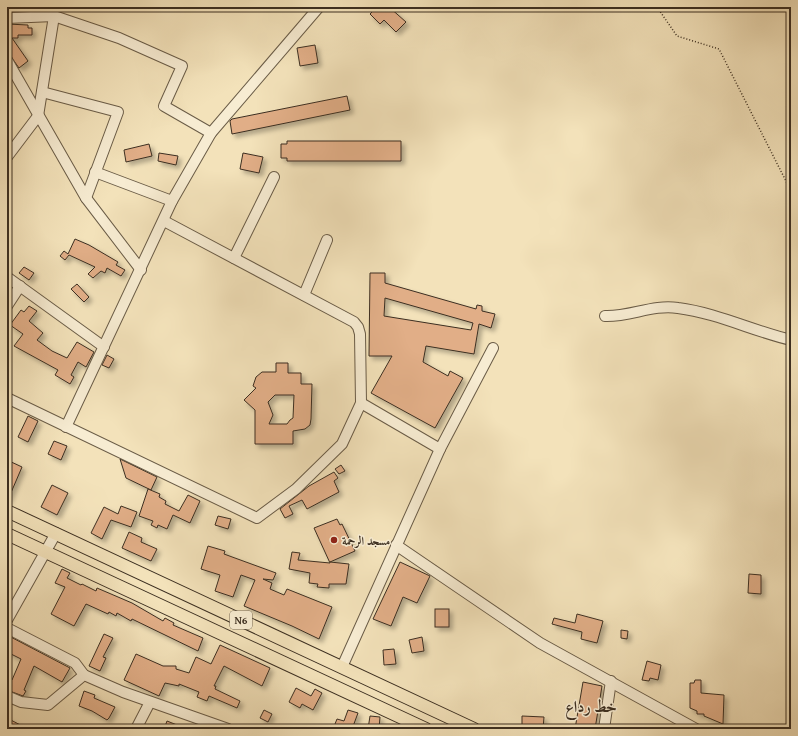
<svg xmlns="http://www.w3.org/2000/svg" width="798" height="736" font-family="'Gentium Book Plus',Amiri,serif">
<defs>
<filter id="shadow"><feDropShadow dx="3.5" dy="3.5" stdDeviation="2" flood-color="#0004"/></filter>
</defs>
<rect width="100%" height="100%" fill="#f3e2ba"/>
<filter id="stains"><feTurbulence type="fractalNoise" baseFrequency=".005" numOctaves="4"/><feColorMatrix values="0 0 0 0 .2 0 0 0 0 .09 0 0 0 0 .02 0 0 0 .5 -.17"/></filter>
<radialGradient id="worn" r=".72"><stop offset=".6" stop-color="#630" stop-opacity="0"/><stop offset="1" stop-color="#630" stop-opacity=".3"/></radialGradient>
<g fill="#e1ae87" stroke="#3c2f21" fill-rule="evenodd" filter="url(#shadow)">
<path d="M377 7H389L406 22 396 32 384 20 380 24 370 14Z"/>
<path d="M7 24 28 25V28H32V35H18V38H12L28 61 19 68 7 51Z"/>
<path d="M315 45 318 63 300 66 297 48Z"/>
<path d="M347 96 350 110 232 134 230 121 232 119Z"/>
<path d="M287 141H401V161H287V158H281V144H287Z"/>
<path d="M149 144 152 156 126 162 124 150Z"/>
<path d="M159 153 178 156 176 165 158 161Z"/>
<path d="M243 153 263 157 259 173 240 169Z"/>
<path d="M75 239 89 245 118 262 116 265 125 270 121 276 107 268 105 273 101 271 93 278 88 274 95 267 69 255 65 260 60 256 64 251 68 254Z"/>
<path d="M24 267 34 273 29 280 19 273Z"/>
<path d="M370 273H385V283L476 309 477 305 482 306V311L495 314 491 328 479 324 474 354 426 346 423 362 448 376 450 371 463 378 435 428 371 393 392 356H369ZM385 298 473 323 471 330 384 316Z"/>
<path d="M77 284 89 297 84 302 71 289Z"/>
<path d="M29 306 37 311 29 321 43 333 37 340 52 351 67 358 77 342 94 352 86 367 78 362 71 375 74 377 70 384 55 375 58 370 14 346 23 334 10 325 21 310 24 312Z"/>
<path d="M107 355 114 359 109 368 102 365Z"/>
<path d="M276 363H288V373H301V384H312L311 419 310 425 305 429 293 431V444H255V410L244 400 256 388 253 386 256 377 262 372H276ZM275 395H294L293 418 290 420 287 424H269L273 415 268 402Z"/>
<path d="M28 416 38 421 28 442 18 437Z"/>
<path d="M54 441 67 446 61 460 48 454Z"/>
<path d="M120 459 157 477 151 490 126 478Z"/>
<path d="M7 460 22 467 7 502Z"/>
<path d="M341 465 345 471 339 474 335 469Z"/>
<path d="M334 472 338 478 334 481 339 492 307 509 302 500 289 506 293 514 285 518 280 509 309 486Z"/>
<path d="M52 485 68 493 57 515 41 507Z"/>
<path d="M148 489 160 494 159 497 166 501 165 504 179 511 188 495 200 501 190 523 173 515 167 529 158 525 157 528 151 525 153 521 139 516Z"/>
<path d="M121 506 137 512 131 527 111 520 102 539 91 533 104 507 118 514Z"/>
<path d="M218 516 231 519 228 529 215 525Z"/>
<path d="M337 519 340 525 342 524 355 551 330 562 349 564 346 584H329V588L317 587 318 584 309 583 310 573 289 569 292 552 300 553 298 560 330 563 314 528Z"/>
<path d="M129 532 142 538 141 542 157 549 151 561 122 548Z"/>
<path d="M208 546 225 551 224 554 276 573 273 580 263 579 272 583 270 589 284 595 287 589 332 607 319 639 292 626 244 606 255 580 241 575 233 597 215 591 220 575 201 569Z"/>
<path d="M400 562 430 576 417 603 403 597 391 626 373 619Z"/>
<path d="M62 569 70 573 67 578 81 585 82 584 96 591 97 588 132 603 163 621 165 618 174 623 173 625 203 638 198 651 132 619 131 621 117 613 116 616 109 612 108 614 86 604 74 626 51 614 65 587 55 583Z"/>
<path d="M749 574 761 575V594L748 593Z"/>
<rect x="435" y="609" width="14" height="18"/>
<path d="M577 614 603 621 597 643 581 639 582 632 552 624 554 618 575 623Z"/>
<path d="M621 630 628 631 627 639 621 638Z"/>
<path d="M104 634 113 638 103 657 106 658 100 671 89 666Z"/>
<path d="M7 635 70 668 62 682 34 666 24 690 26 691 23 696 7 690V677L12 680 21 659 7 652Z"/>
<path d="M422 637 424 651 412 653 409 640Z"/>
<path d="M220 645 270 668 262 686 224 666 214 686H216L215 689 240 701 237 708 209 696 207 701 197 697 199 692 179 684V686L165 683 159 696 124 680 136 654 163 666H176V669L189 673 196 657 211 664Z"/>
<path d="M394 649 396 664 384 665 383 650Z"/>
<path d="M647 661 661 665 658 680 650 678 649 681 642 680Z"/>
<path d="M695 680H701V693L724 695 723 724 704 716V714H697V711L690 708V683H694Z"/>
<path d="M583 682 602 686 595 729H575Z"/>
<path d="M296 688 311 696 315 689 322 693 313 710 302 704 300 708 289 702Z"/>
<path d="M84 691 95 695 94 698 115 707 109 718 107 720 92 711 79 706Z"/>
<path d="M264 710 272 714 268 722 260 718Z"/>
<path d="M348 710 358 713 352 729H333L337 719 344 721Z"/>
<path d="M370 716 380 717 379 729H368Z"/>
<path d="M522 716 544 717 543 729H522Z"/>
<path d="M7 718 28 729H7Z"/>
<path d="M167 721 187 729H164Z"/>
</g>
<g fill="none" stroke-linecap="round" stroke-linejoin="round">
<g stroke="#6a5c47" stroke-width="12">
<g id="minor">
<path d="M7 18 54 16 119 38 182 66 164 106 211 133"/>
<path d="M7 60 86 198 141 270"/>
<path d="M42 92 118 112 86 198"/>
<path d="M7 157 38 116 54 16"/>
<path d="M95 172 172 201"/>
<path d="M164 221 354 322 358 327 360 334 361 403 440 449"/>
<path d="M234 258 274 177"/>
<path d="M7 277 104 347"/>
<path d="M304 295 327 240"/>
<path d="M7 306 20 286"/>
<path d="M605 316C630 317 653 304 678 308 717 313 753 331 791 340"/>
<path d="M7 398 257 518 296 489 342 444 361 403"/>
<path d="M66 427 172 201 211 133 319 7"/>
<path d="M396 545 540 643 696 729"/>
<path d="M7 620 56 533"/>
<path d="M7 628 75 663 84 675"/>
<path d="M342 667 440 449 493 348"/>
<path d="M7 696 21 702 48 705 84 675 123 692 228 729"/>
<path d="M136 729 150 702"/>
<path d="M604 729 611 681"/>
</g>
</g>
<g stroke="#3c2f21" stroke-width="14">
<g id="major">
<path d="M7 511 474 729"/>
<path d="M7 534 426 729"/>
</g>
</g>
<path stroke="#3c2f21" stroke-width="1.5" stroke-dasharray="1 2" stroke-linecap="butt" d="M657 7 677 36 719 49 791 191"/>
<use href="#minor" stroke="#f7ecd2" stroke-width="10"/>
<use href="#major" stroke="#f3e2ba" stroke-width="12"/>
</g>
<circle fill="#8f2418" stroke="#f7ecd2" stroke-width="1.5" cx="334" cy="540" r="4"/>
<g text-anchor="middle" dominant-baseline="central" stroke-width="3" stroke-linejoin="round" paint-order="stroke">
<rect fill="#f7ecd2" stroke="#746856" stroke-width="1" x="230" y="611" width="22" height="18" rx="3"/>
<g font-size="11" font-weight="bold" fill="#3c2f21">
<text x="241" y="620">N6</text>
</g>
<g font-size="12" font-weight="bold" fill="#3c2f21" stroke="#f7ecd2" text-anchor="start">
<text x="342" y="540">مسجد الرحمة</text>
</g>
<g font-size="16" font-weight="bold" fill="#3c2f21" stroke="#f7ecd2">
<text x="591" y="706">خط رداع</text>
</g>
</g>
<rect width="798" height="736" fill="none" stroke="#f3e2ba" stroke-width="24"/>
<rect x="8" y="8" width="782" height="720" fill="none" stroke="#3c2f21" stroke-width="2"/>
<rect x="12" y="12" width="774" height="712" fill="none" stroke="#3c2f21"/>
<rect width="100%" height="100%" filter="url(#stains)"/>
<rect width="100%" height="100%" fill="url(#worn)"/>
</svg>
